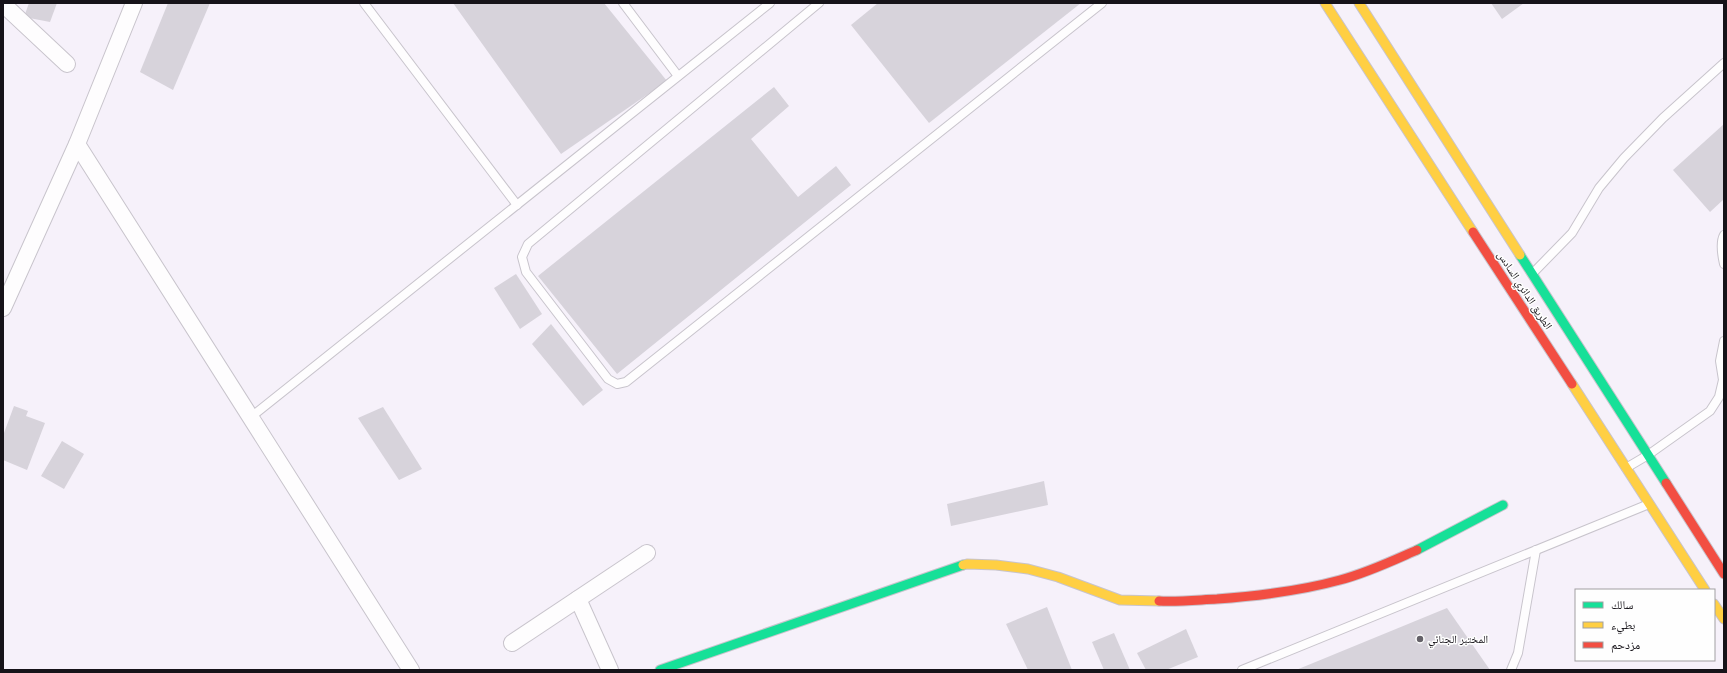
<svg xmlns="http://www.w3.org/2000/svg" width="1727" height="673" font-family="Montserrat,'Noto Naskh Arabic',sans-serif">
<rect width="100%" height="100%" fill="#f6f1fa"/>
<g fill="#d7d3db">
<path d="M29 3H57L50 22 24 17Z"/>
<path d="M168 3H210L173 90 140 72Z"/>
<path d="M453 3H604L667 81 561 154Z"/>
<path d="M878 3H1081L929 123 851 25Z"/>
<path d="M1491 3H1524L1502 19Z"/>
<path d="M774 87 789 106 751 139 798 197 836 166 851 185 617 374 538 276Z"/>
<path d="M1724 124V199L1710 212 1673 170Z"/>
<path d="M516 274 542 314 520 329 494 288Z"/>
<path d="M551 324 603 390 583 406 532 344Z"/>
<path d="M14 406 28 411 26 416 45 423 27 470 3 460V432L4 433Z"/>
<path d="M383 407 422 469 399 480 358 418Z"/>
<path d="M62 441 84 454 64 489 41 476Z"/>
<path d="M1044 481 1048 505 951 526 947 504Z"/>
<path d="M1047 607 1072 670H1028L1006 624Z"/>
<path d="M1447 608 1490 670H1296Z"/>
<path d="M1186 629 1198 657 1166 670H1146L1137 653Z"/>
<path d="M1114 633 1130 670H1104L1092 642Z"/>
</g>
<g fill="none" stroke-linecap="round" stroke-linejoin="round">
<g stroke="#c8c4cc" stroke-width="10">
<g id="lane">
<path d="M364 3 517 205"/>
<path d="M623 3 678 76"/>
<path d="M819 3 528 244 522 257 526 272 608 379 617 384 626 382 1102 3"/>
<path d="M1724 235C1720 242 1722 255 1724 264"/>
<path d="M1533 273 1572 233 1599 188 1624 158 1663 118 1724 63"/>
<path d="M251 417 770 3"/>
<path d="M1626 468 1648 455 1710 411 1719 397 1723 380 1720 361 1724 341"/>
<path d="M1242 670 1649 504"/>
<path d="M1511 670 1518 653 1536 550"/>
</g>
</g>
<g stroke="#c8c4cc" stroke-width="18">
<g id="street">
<path d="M3 4 67 64"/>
<path d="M77 144 411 670"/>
<path d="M3 308 77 144 134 3"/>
<path d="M578 599 610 670"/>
<path d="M512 643 647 553"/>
</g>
</g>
<g stroke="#c8c4cc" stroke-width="11">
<g id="fast">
<path d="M1520 255 1666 483"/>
<path d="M1417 550 1503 505"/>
<path d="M660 670 963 565"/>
</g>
</g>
<g stroke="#c8c4cc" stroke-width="11">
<g id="slow">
<path d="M1325 3 1473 232"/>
<path d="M1359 3 1520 255"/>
<path d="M1572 384 1705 590"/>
<path d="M963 565 967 564 996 565 1028 569 1058 577 1120 600 1159 601"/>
<path d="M1714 604 1724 619"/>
</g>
</g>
<g stroke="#c8c4cc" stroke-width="11">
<g id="jam">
<path d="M1473 232 1572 384"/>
<path d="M1666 483 1724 574"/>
<path d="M1159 601C1178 602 1197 600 1217 599 1258 596 1300 591 1340 580 1367 573 1392 561 1417 550"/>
</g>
</g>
<use href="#lane" stroke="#fefdfe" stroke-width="8"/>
<use href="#street" stroke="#fefdfe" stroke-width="16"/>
<use href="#fast" stroke="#16e098" stroke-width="9"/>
<use href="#slow" stroke="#ffcf43" stroke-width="9"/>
<use href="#jam" stroke="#f24e42" stroke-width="9"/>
</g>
<circle fill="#646168" stroke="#fefefe" stroke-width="1.5" cx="1420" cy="639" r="4"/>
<g text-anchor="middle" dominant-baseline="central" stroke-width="3" stroke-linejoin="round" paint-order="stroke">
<g font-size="11" fill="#161319" stroke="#fefefe">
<text transform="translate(1525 290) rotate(57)">الطريق الدائري السادس</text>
</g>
<g font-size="11" fill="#161319" stroke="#fefefe" text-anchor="start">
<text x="1428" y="639">المختبر الجنائي</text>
</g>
</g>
<rect width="1727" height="673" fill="none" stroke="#161319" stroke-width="8"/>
<rect x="1575" y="589" width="140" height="72" fill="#fefefe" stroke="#a1a0a2"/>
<rect x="1583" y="602" width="20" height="6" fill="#16e098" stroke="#a1a0a2"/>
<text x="1611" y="609" font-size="12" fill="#161319">سالك</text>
<rect x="1583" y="622" width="20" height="6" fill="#ffcf43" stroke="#a1a0a2"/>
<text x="1611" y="629" font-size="12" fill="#161319">بطيء</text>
<rect x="1583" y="642" width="20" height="6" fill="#f24e42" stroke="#a1a0a2"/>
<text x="1611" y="649" font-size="12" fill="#161319">مزدحم</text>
</svg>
